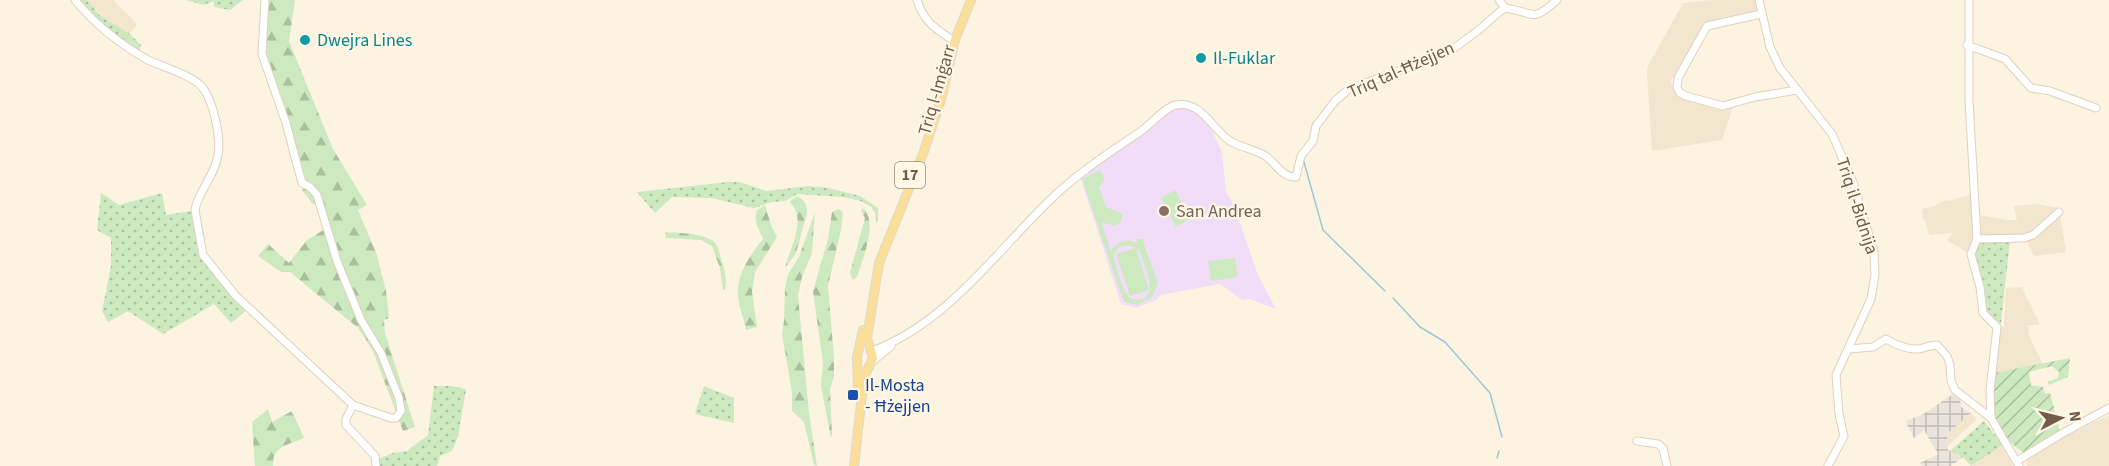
<svg xmlns="http://www.w3.org/2000/svg" width="2109" height="466" font-family="'Source Sans 3',sans-serif">
<defs>
<pattern id="industrial-grid" width="8" height="8" patternUnits="userSpaceOnUse" patternTransform="scale(1.5)"><rect width="8" height="8" fill="#eae4dc"/><path d="M0 4h8M4 0v8" fill="none" stroke="#c2bcb4"/></pattern>
<pattern id="grass-dots" width="8" height="8" patternUnits="userSpaceOnUse" patternTransform="scale(1.5)"><rect width="8" height="8" fill="#cce9bf"/><path d="M2 2h.1M6 6h.1" fill="none" stroke="#aac09d" stroke-width="1.8" stroke-linecap="round"/></pattern>
<pattern id="forest-firs" width="22" height="20" patternUnits="userSpaceOnUse" patternTransform="scale(1.5)"><rect width="22" height="20" fill="#cce9bf"/><path d="M5 1l3.5 6h-7zM16 11l3.5 6h-7z" fill="#aac09d"/></pattern>
<pattern id="garden-furrows" width="10" height="10" patternUnits="userSpaceOnUse" patternTransform="scale(1.5)"><rect width="10" height="10" fill="#cce9bf"/><path d="M-1 1l2-2M0 10L10 0M9 11l2-2" fill="none" stroke="#aac09d"/></pattern>
</defs>
<rect width="100%" height="100%" fill="#fcf4e0"/>
<g fill="#f3e6cf">
<path d="M87 0H113L137 24 129 34 99 15Z"/>
<path d="M1712 0H1755L1758 12 1704 24 1670 82 1681 98 1720 109 1733 107 1722 140 1652 151 1647 72 1648 66 1683 3Z"/>
<path d="M1972 194 1974 217 1980 215 2006 220H2017L2014 206 2036 204 2059 208 2066 252 2034 256 2027 242 2017 238 1984 237 1967 252 1947 240 1953 233 1930 235 1928 233 1925 220H1923L1922 209 1932 207 1946 200 1950 201Z"/>
<path d="M2022 287 2040 325H2028L2029 336 2043 364 1994 373 2001 327H2004L2006 288Z"/>
<path d="M1971 413 1977 419 1948 446 1947 434Z"/>
<path d="M2109 415V466H2027V459L2066 436Z"/>
<path d="M2002 446 2013 466H1972Z"/>
</g>
<path fill="url(#industrial-grid)" d="M1956 392 1960 399 1961 407 1971 413 1947 434 1948 450 1963 457 1951 466H1922L1920 463 1938 454 1924 430 1914 438 1905 421 1922 415Z"/>
<path fill="#f1ddf8" d="M1178 106 1193 110 1208 122 1222 152 1226 192 1233 203 1258 275 1276 309 1250 299 1242 300 1220 284 1161 295 1156 300 1136 308 1121 304 1080 176Z"/>
<g fill="url(#grass-dots)">
<path d="M79 0H87L99 15 130 34 141 45 139 52 91 15Z"/>
<path d="M186 0H243L230 10 214 7V1L204 5Z"/>
<path d="M728 182H740L766 191 809 186 829 188 860 196 878 208V220L876 224 875 212 871 207 861 201 843 197 797 194 785 201 772 202 754 208 711 198 672 197 655 213 637 192Z"/>
<path d="M101 193 119 205 162 193 166 215 191 211C196 225 202 242 199 257 216 275 229 294 247 310L231 323 214 304 163 334 128 311 108 322 102 311 111 266V238L97 230Z"/>
<path d="M1982 241H2010L2001 323 1987 316 1974 254 1975 247Z"/>
<path d="M434 386H451L466 389 458 437 452 451 440 456 437 466H379L378 459 393 453 407 451 428 435Z"/>
<path d="M704 386 734 398V423L695 414Z"/>
<path d="M1984 421 2003 445 1971 466 1963 457 1950 451Z"/>
</g>
<g fill="url(#forest-firs)">
<path d="M261 0H295L289 41 333 149 367 205 358 210 377 255 386 291 389 318 384 320 385 333 415 427 403 431 373 351 358 328 290 272H281L258 256 268 244 289 263 307 240 325 229 317 205 312 203 302 190 306 187 265 68 261 64Z"/>
<path d="M797 196C805 200 807 204 807 213L796 253 785 268C789 251 808 218 790 203L791 200Z"/>
<path d="M765 205 771 225 777 237 755 272 752 292 757 327 746 330C744 319 739 307 738 296 736 275 750 255 763 239 759 228 753 223 757 210Z"/>
<path d="M863 208C879 222 862 260 857 277L853 280 850 273 865 218 861 211Z"/>
<path d="M839 209 843 212 841 230 828 286 834 358V377L830 389 832 435 831 438 821 386 823 363 813 291 828 239 832 212Z"/>
<path d="M815 212 812 253 802 277 798 296 809 413 817 466 814 465 804 422 792 411V392L782 334 784 321 785 288 788 274 799 257Z"/>
<path d="M665 232C677 233 709 233 716 244 719 249 720 256 722 262 725 271 727 281 725 290L723 289 720 268 712 246 701 240 666 238Z"/>
<path d="M268 409 272 422 292 411 304 438C288 445 272 446 273 466H255L252 422Z"/>
</g>
<path fill="url(#garden-furrows)" d="M2070 358 2068 377 2049 385 2048 382 2058 378 2059 372 2052 366 2029 372 2031 385 2043 387 2045 394 2050 393 2060 431 2025 453C2013 447 2001 433 1995 421 1990 411 1993 385 1994 373Z"/>
<g fill="#cce9bf" fill-rule="evenodd">
<path d="M1100 170 1105 180 1099 187 1106 207 1123 214 1121 222 1115 226 1101 222 1111 251C1117 242 1126 238 1137 243L1136 239H1142L1158 283 1152 297 1137 305 1125 302 1122 297 1082 179ZM1127 245 1136 248 1116 254 1130 296 1149 290 1136 248 1140 252C1143 263 1159 292 1142 299 1138 300 1132 300 1129 297 1124 293 1114 263 1114 257 1114 254 1116 251 1118 248Z"/>
<path d="M1175 190 1190 219 1176 227 1161 198Z"/>
<path d="M1235 258 1238 277 1211 281 1208 261Z"/>
</g>
<g fill="none" stroke-linecap="round" stroke-linejoin="round">
<g stroke="#9cc8d6" stroke-width="1.5">
<path d="M1304 162 1323 230 1385 291"/>
<path d="M1393 298 1420 327 1445 342 1490 393 1502 437"/>
<path d="M1497 458 1499 451"/>
</g>
<g stroke="#e0d0bd" stroke-width="9">
<g id="minor">
<path d="M75 0C94 23 120 44 146 59 162 67 193 75 203 88 214 103 221 138 218 155 215 176 198 191 195 210L203 255 236 296 353 405 391 418H396L401 411 399 398 381 353 361 320 337 261 317 195 310 187 302 183 286 123 262 54 265 0"/>
<path d="M917 0C923 20 934 28 951 39"/>
<path d="M1499 0 1505 8"/>
<path d="M1759 0 1770 47 1780 68 1832 134 1853 182 1874 252 1875 275 1871 299 1836 375 1839 414 1844 436 1828 466"/>
<path d="M1969 0V101L1977 239 1971 254 1980 287 1983 313 1997 327 1990 391 1991 418 2019 466"/>
<path d="M1505 8C1535 12 1531 24 1557 0"/>
<path d="M1761 14 1707 26 1678 78 1677 88 1680 93 1686 96 1723 106 1755 97 1797 90"/>
<path d="M1967 45 2005 59 2031 88 2050 91 2096 108"/>
<path d="M1977 239 2024 238 2033 235 2059 212"/>
<path d="M1849 349 1873 347 1886 339C1896 345 1907 350 1919 349 1925 348 1929 345 1937 345L1947 356 1950 365 1951 381 1955 390 1991 418"/>
<path d="M872 351C945 324 993 256 1047 203 1075 175 1107 154 1140 132 1150 125 1165 107 1176 105 1201 100 1212 129 1230 141 1241 148 1256 149 1267 157 1277 165 1282 177 1296 177L1301 156 1313 141 1316 126 1335 101 1349 89 1434 58 1453 49 1480 29 1498 13 1505 8"/>
<path d="M873 361 891 346"/>
<path d="M353 405 346 419V425L375 456 376 466"/>
<path d="M1637 441 1658 444 1663 448 1667 466"/>
<path d="M2017 461 2063 433 2109 408"/>
</g>
</g>
<g stroke="#ddd8d3" stroke-width="10">
<g id="major">
<path d="M858 385 857 357 863 330"/>
<path d="M854 466 864 377 873 358 867 338 879 263 923 154 941 100 955 40 971 0"/>
</g>
</g>
<use href="#minor" stroke="#fff" stroke-width="7"/>
<use href="#major" stroke="#fbdf99" stroke-width="8"/>
</g>
<g fill="#0f9aa8" stroke="#fff8e6" stroke-width="2">
<circle cx="305" cy="40" r="6"/>
<circle cx="1201" cy="58" r="6"/>
</g>
<circle fill="#8d6e63" stroke="#fff8e6" stroke-width="2" cx="1164" cy="211" r="6"/>
<rect fill="#1a4fb4" stroke="#fff8e6" stroke-width="2" x="847" y="389" width="12" height="12" rx="3"/>
<g text-anchor="middle" dominant-baseline="central" stroke-width="4.5" stroke-linejoin="round" paint-order="stroke">
<rect fill="#fff8e6" stroke="#9c8a77" stroke-width="1.5" x="895" y="162" width="30" height="26" rx="4.5"/>
<g font-size="16" font-weight="bold" fill="#725b48">
<text x="910" y="175">17</text>
</g>
<g font-size="18" fill="#0d838f" stroke="#fff8e6" text-anchor="start">
<text x="317" y="40">Dwejra Lines</text>
<text x="1213" y="58">Il-Fuklar</text>
</g>
<g font-size="18" fill="#725b48" stroke="#fff8e6">
<text transform="translate(1401 70) rotate(-24)">Triq tal-Ħżejjen</text>
<text transform="translate(937 90) rotate(-74)">Triq l-Imġarr</text>
<text transform="translate(1857 206) rotate(72)">Triq il-Bidnija</text>
</g>
<g font-size="18" fill="#785e54" stroke="#fff8e6" text-anchor="start">
<text x="1176" y="211">San Andrea</text>
</g>
<g font-size="18" fill="#164399" stroke="#fff8e6" text-anchor="start">
<text x="865" y="385">Il-Mosta<tspan x="865" dy="21">- Ħżejjen</tspan></text>
</g>
</g>
<g transform="translate(2061 418) rotate(83)" stroke="#fff8e6" stroke-width="4.5" paint-order="stroke">
<path d="M0-4.5L10 22L0 15L-10 22Z" fill="#725b48"/>
<text y="-9" font-size="16" font-weight="bold" text-anchor="middle" fill="#725b48">N</text>
</g>
</svg>
